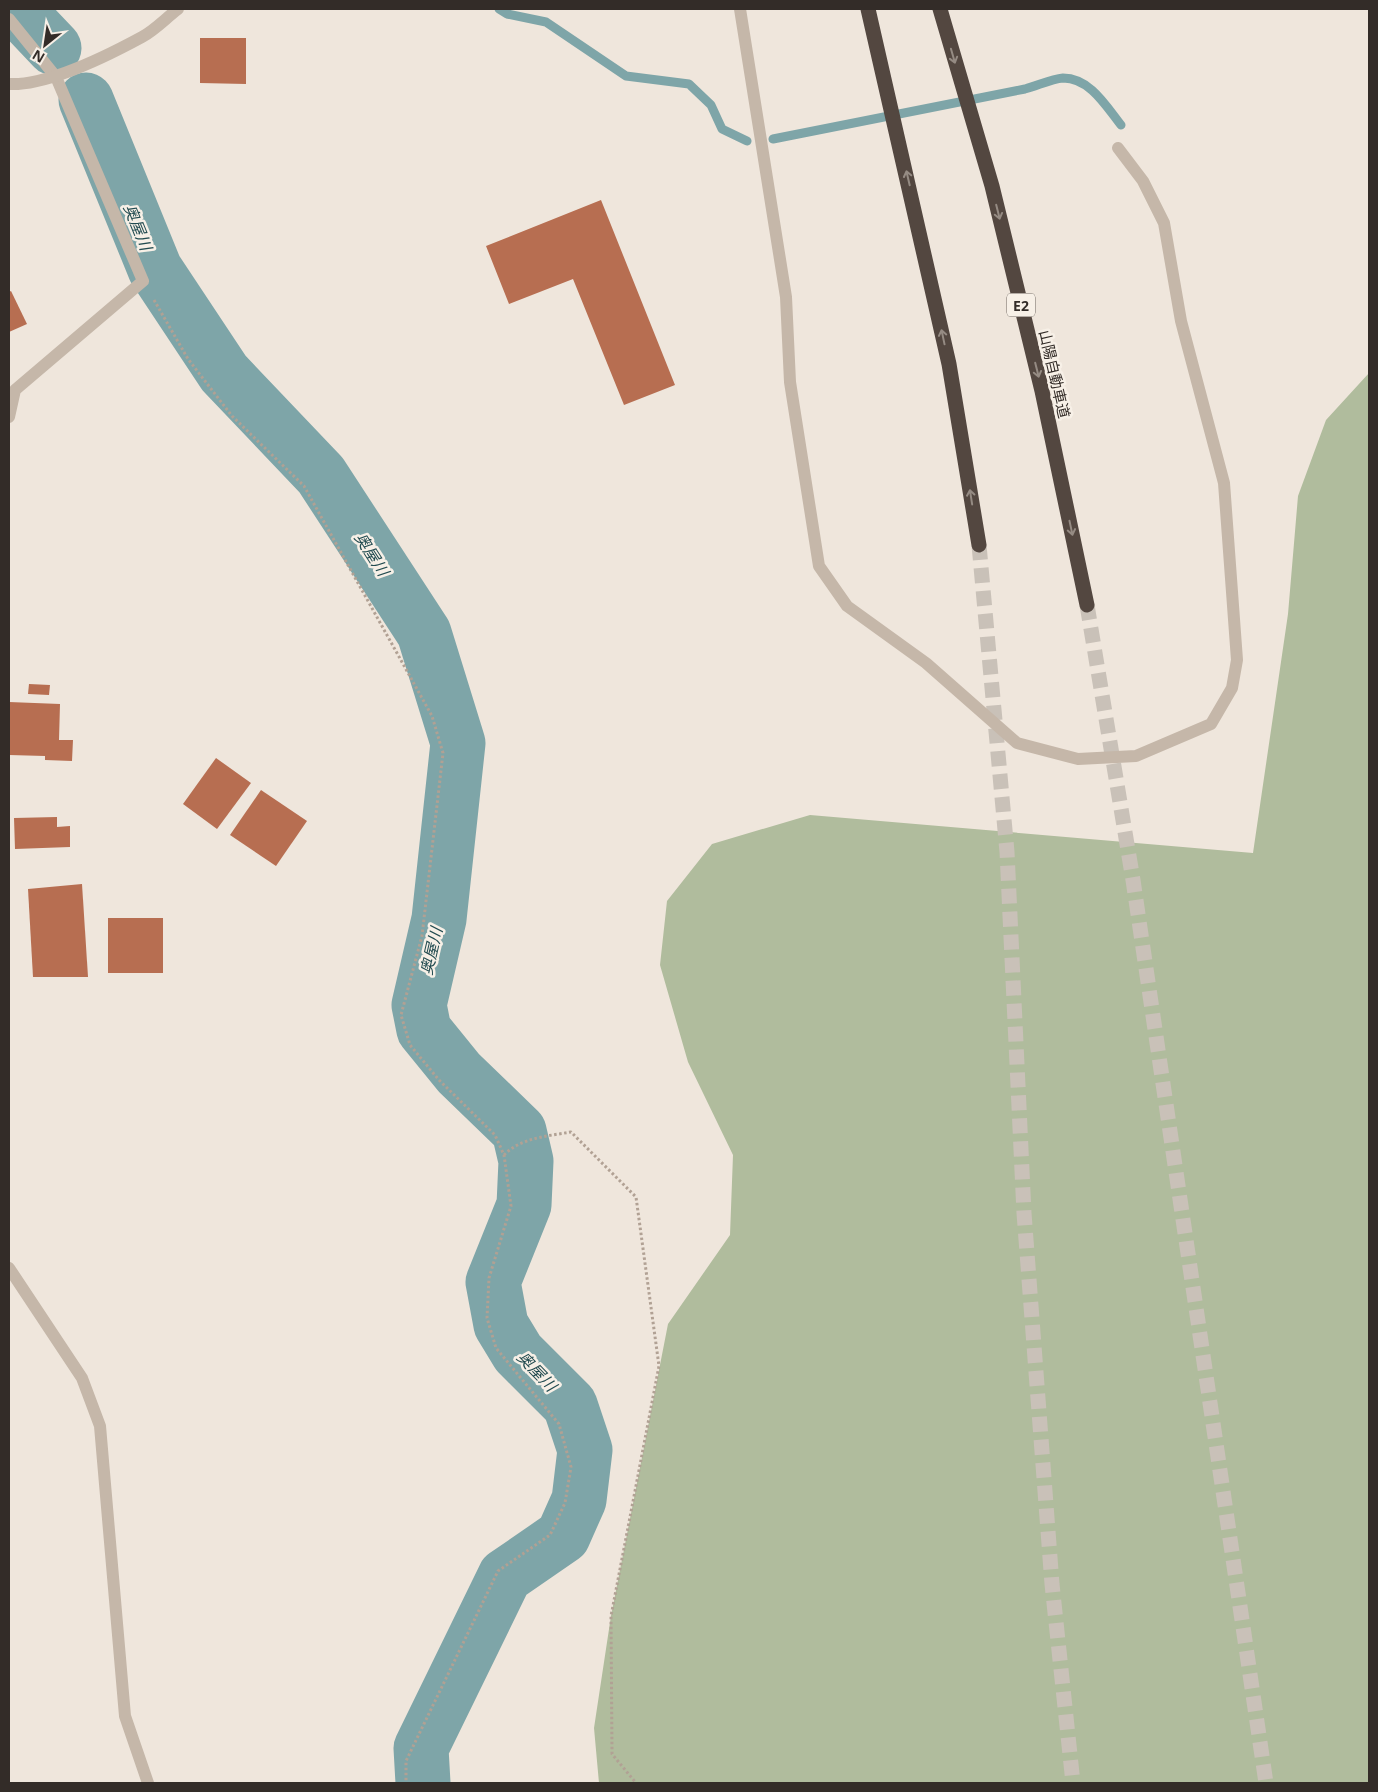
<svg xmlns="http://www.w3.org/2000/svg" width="1378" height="1792" font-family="'Noto Sans','Noto Sans JP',sans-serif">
<rect width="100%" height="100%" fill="#efe6dc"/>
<path fill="#b0bc9d" d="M1369 373V1783H599L594 1728 611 1616 668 1324 730 1235 733 1155 688 1062 660 965 667 901 712 844 810 815 1253 853 1288 614 1298 496 1326 420Z"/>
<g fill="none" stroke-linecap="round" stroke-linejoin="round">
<g stroke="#7ea5a8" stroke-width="9">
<path d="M499 9 507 14 546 22 626 76 689 84 711 105 722 129 747 141"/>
<path d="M773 139 1025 89C1037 86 1051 79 1063 78 1090 78 1106 106 1121 125"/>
</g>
<g stroke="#7ea5a8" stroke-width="55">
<path d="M17 9 54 48"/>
<path d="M86 100 155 269 224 373 321 475 424 633 458 743 439 919 419 1005 424 1030 459 1073 519 1131 526 1161 524 1205 493 1282 501 1325 518 1353 570 1405 585 1450 579 1500 563 1536 505 1576 421 1748 423 1783"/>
</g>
</g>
<g fill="#b76e51">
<path d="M200 38H246V84L200 83Z"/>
<path d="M601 200 675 385 624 405 573 279 509 304 486 246Z"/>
<path d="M11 291 27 324 9 332V292Z"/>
<path d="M29 684 50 685 49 695 28 694Z"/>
<path d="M9 702 60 704 59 740H73L72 761 45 760V756L9 755Z"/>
<path d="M216 758 251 783 217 829 183 804Z"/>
<path d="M261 790 307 821 276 866 230 835Z"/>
<path d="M57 817V827L70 826V847L15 849 14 818Z"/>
<path d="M82 884 88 977H33L28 889Z"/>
<rect x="108" y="918" width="55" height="55"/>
</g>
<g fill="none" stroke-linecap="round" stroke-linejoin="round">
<g stroke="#c9c1b8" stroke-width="15" stroke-dasharray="15 8" stroke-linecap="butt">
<path d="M979 545 1007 852 1024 1213 1052 1584 1073 1783"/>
<path d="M1087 605 1133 880 1266 1783"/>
</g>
<g stroke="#b1a194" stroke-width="3" stroke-dasharray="2.5 2.5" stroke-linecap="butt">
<path d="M154 300 188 359 232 416 304 486 432 716 443 753 422 936 401 1015 410 1045 439 1080 495 1135 504 1155 511 1206 489 1278 487 1318 496 1348 559 1424 571 1467 565 1503 550 1535 498 1571 406 1761V1783"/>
<path d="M504 1155C520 1138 548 1136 571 1132L636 1197 659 1366 611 1616 612 1754 636 1783"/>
</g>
<g stroke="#c5b7a9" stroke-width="12">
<path d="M740 9 786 297 790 382 819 566 847 606 926 663 1017 743 1078 759 1136 756 1211 724 1232 688 1237 660 1224 483 1181 321 1164 223 1143 181 1118 148"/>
<path d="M9 19 56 77 143 281 15 390 9 417"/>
<path d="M9 1268 82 1378 100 1426 125 1716 148 1783"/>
</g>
<path stroke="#c5b7a9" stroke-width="12" d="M9 84C47 86 107 56 142 37 155 30 166 18 178 9"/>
<g stroke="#534740" stroke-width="15">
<path d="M868 9 949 364 979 545"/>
<path d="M940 9 992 186 1042 391 1087 605"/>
</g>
</g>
<defs><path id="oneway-shaft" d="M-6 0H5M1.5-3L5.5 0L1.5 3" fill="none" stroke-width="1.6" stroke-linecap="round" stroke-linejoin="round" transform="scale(1.25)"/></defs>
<g stroke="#958b83">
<use href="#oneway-shaft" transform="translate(953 56) rotate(74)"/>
<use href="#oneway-shaft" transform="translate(908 178) rotate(-103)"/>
<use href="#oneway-shaft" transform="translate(998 212) rotate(76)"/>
<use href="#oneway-shaft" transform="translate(943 337) rotate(-102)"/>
<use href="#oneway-shaft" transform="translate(1037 370) rotate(76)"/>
<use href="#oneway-shaft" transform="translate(971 497) rotate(-99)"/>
<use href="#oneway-shaft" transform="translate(1071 528) rotate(78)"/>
</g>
<g text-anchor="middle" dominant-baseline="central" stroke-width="5" stroke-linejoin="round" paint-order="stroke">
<rect fill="#f7f0e7" stroke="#6e6761" stroke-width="1" x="1007" y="293.5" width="28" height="23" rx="4"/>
<g font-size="14" font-weight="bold" fill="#332c28">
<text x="1021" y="305">E2</text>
</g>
<g font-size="15" fill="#332c28" stroke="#f7f0e7">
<text transform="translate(1055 374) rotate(77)">山陽自動車道</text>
</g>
<g font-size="16" font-style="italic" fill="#224b50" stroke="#f7f0e7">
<text transform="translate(138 227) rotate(68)">奥屋川</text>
<text transform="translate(372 554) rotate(57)">奥屋川</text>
<text transform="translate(431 951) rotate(-77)">奥屋川</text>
<text transform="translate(537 1371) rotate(46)">奥屋川</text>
</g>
</g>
<rect width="1378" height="1792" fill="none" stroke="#332c28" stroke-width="20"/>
<g transform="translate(45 45) rotate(210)" stroke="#f7f0e7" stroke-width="4" paint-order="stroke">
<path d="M0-4L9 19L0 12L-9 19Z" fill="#332c28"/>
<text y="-8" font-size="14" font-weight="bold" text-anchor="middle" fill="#332c28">N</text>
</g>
</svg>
